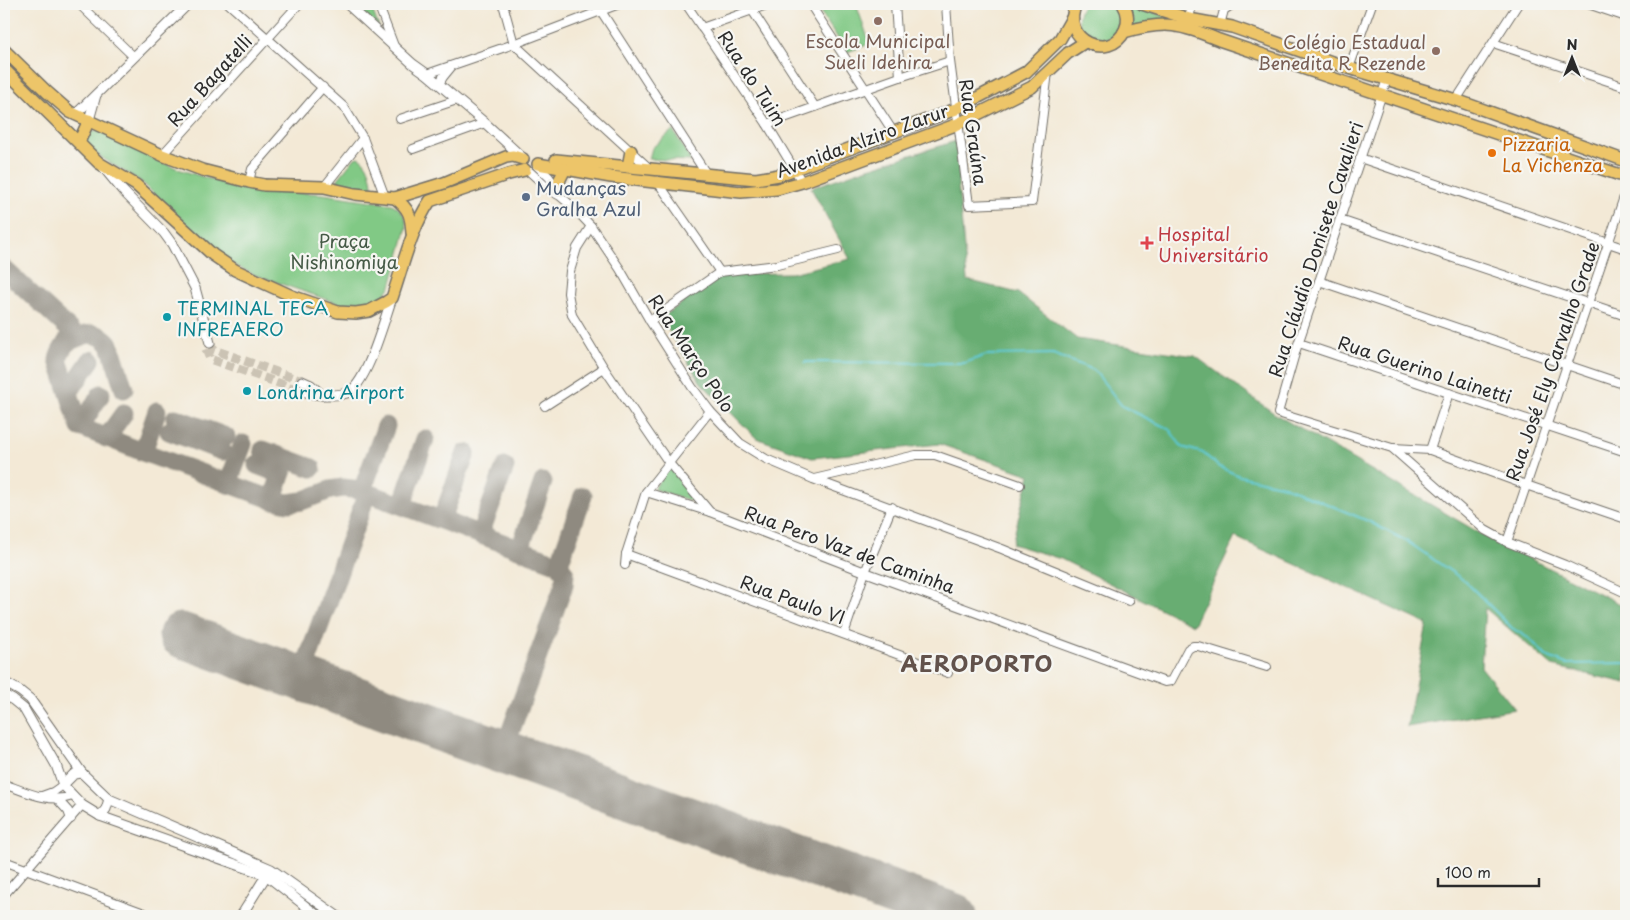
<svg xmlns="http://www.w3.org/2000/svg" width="1630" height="920" font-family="'Playpen Sans',sans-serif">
<rect width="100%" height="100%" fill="#f6f6f2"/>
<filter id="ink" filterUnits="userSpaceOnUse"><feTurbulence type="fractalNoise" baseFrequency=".02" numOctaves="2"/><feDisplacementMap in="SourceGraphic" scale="10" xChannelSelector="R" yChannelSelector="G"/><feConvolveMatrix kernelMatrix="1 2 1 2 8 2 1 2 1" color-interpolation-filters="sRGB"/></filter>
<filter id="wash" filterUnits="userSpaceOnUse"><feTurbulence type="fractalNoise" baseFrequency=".0096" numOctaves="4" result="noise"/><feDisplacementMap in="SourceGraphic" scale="20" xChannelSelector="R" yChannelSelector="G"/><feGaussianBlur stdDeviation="1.12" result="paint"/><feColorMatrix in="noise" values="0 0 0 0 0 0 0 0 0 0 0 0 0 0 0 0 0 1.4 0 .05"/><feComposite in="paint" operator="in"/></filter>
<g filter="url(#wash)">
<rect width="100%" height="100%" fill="#f3e9d6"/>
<g fill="#81c985" stroke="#567a58">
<path d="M353 4H370L379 27Z"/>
<path d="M815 4H856L870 44 847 52Z"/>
<path d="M1084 4H1117C1122 10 1124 18 1121 26 1108 56 1063 32 1084 4Z"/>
<path d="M1128 4 1195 26 1215 30 1214 34 1132 26Z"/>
<path d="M673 130 691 161 649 159 652 148Z"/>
<path d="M99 131 121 140 152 158 181 170 226 184 254 190 323 194 392 204 398 208 405 216 407 227 391 286 382 298 363 307H349L255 275 232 264 198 237 145 185C135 176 90 154 87 144 86 140 88 136 90 132Z"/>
<path d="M358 157C368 161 372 177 372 187L369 191 361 190 354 187 340 185 338 182V179L355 158Z"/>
<path d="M669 466 695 502 654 489Z"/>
</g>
<path fill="#68ad72" stroke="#4a6c4e" d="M956 141 960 160 958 184 967 280 1018 293 1077 339 1195 356 1275 414 1483 535 1626 607V683L1552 666 1485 608 1481 667 1515 709 1407 727 1427 624 1235 537 1193 625 1061 559 1012 544 1021 507 1030 475 939 444 812 458 756 438 701 383 661 318 722 274 792 273 850 259 811 188 862 170Z"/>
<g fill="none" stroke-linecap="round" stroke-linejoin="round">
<path stroke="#5bc8d2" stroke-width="2" d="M805 362 964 363 986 355 1053 354 1094 370 1122 406 1169 429 1182 447 1203 453 1219 467 1240 476 1284 486 1368 521 1408 542 1465 581 1512 628 1530 639 1546 656 1566 664 1626 663"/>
<g stroke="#8f8a80" stroke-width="19">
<path d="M4 269 71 331C70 342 59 349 58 360L80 427 143 452 274 500 288 503 302 501 330 490 343 488 360 490 559 564 565 574 564 585 503 752"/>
<path d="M66 343C82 335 96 327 110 345L124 389"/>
<path d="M69 392 91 360"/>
<path d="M175 418 226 437"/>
<path d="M80 427 101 394"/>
<path d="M169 431 222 451"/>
<path d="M106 438 124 413"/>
<path d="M263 450 312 468"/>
<path d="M143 452 157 411"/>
<path d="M257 465 281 474"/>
<path d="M228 484 243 444"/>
<path d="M362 491 386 426"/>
<path d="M272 500 287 459"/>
<path d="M402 505 425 439"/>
<path d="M442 519 466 453"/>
<path d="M480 534 505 467"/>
<path d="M520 549 543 482"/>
<path d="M559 564 583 496"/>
<path d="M301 678 367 493"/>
</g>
<path stroke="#8f8a80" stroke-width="45" d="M181 635 955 916"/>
</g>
</g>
<g filter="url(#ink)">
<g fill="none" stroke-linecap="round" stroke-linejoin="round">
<g stroke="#cbc3b4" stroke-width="9" stroke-dasharray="9 4.5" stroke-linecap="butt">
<path d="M210 343 214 350 302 381"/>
<path d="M206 349 210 359 298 390"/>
</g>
<g stroke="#716e67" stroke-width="10">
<g id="minor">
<path d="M79 4 134 57"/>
<path d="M229 4 344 107 363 138 385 197"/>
<path d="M378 4 394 46"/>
<path d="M503 4 514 44 650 169"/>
<path d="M686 4 767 124 802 182"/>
<path d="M810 4 894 133"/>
<path d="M895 4 900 77"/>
<path d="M946 4 950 61 969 205 1032 202 1048 72"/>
<path d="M1588 4 1626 17"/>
<path d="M752 10 815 107"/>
<path d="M601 11 707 175"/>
<path d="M1189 19 1192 4"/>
<path d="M1220 25 1224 10 1233 4"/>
<path d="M702 28 769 4"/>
<path d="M1493 43 1626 87"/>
<path d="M1349 68 1372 4"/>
<path d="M427 74 514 44 619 4"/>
<path d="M1387 79 1296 350 1278 413 1392 448 1485 530 1507 542 1565 565 1626 593"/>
<path d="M439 84 443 77 452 66"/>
<path d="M1456 100 1518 4"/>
<path d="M400 119 457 100"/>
<path d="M767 124 900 77 950 61"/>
<path d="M413 149 485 123"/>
<path d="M162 155 299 4"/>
<path d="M1360 158 1626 249"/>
<path d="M537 166 549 177 559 191"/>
<path d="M530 172 551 191 560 196 573 207 591 226 620 269 650 321 692 387 710 411 740 443 766 459 813 479 1002 549 1129 601"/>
<path d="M657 181 720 272"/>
<path d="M249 182 252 169 323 87"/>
<path d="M324 187 363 138"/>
<path d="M1340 220 1626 316"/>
<path d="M591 226 577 248 570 271 568 293 572 315 604 368 669 463 710 512 865 572 1165 682 1171 681 1188 649 1193 646H1198L1267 667"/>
<path d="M1319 281 1626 385"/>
<path d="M650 321 720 272 777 265 838 250"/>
<path d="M1299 343 1626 452"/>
<path d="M545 406 604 368"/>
<path d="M1393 448 1430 450 1526 485 1626 519"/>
<path d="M1430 450 1449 393"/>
<path d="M814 479 916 455H935L1020 485"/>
<path d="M646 492 710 512"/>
<path d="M1507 542 1626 191"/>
<path d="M626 554 948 673"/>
<path d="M625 565 626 554 646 492 710 411"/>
<path d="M844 634 865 572 892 507"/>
<path d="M4 784C26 792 50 804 73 796"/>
<path d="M42 796 53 792 63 785"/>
<path d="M57 799 68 811 71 819"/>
<path d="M4 861 152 916"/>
<path d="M4 895 82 805"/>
</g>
</g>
<g stroke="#716e67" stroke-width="11">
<g id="tertiary">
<path d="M347 4 413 64 427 74 485 123 523 158"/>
<path d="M75 115 188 4"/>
<path d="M89 120 96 95"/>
<path d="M103 167 122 190 164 233 172 244 195 288 210 343"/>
<path d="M302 381 311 385 322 395C330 395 342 396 349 392 368 381 384 320 392 298"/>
<path d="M298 390 313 394 322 395"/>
<path d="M4 682 20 691 30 699 82 773 109 799 271 869 337 916"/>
<path d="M4 695 13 700 24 709 56 765 63 785 82 805 100 816 266 875 318 916"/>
<path d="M63 785 74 774 82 773"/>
<path d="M100 816 106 809 109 799"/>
<path d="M241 916 269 871"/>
</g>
</g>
<g stroke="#716e67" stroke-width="14">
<g id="primary">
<path d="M1076 4C1059 40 1110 63 1125 30 1129 21 1128 12 1123 4"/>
<path d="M1142 4 1189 19 1232 27 1349 68 1456 100 1626 161"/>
<path d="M1124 32C1167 20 1179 24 1219 40L1626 177"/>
<path d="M4 50 47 92 70 112 162 155 202 170 249 182 264 185 324 187 355 194 395 198 444 183 506 157 513 156 523 159"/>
<path d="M4 69 99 163 136 185 213 255 235 270 292 296 338 312 356 313 369 311 386 302 392 298C403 266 411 229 430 201L509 174 525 170"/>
<path d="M79 142 89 120"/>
<path d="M556 160 756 179 779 175 956 109 1026 72 1060 39 1072 18"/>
<path d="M538 164 611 177 741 192 777 189 802 182 958 124 1032 87 1068 53 1085 42"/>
<path d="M628 167 631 151"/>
<path d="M558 190 560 179 565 169"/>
<path d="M395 198C409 209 411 215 412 233"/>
</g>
</g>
<use href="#minor" stroke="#fff" stroke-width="8"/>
<use href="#tertiary" stroke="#fff" stroke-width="9"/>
<use href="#primary" stroke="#edc569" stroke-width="11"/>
</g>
</g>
<g fill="#8d6e63" stroke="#f6f6f2" stroke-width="2">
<circle cx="878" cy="21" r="5"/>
<circle cx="1436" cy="51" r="5"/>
</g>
<circle fill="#e8710a" stroke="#f6f6f2" stroke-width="2" cx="1492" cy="153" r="5"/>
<circle fill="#5c6f8a" stroke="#f6f6f2" stroke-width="2" cx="526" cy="197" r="5"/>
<path fill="#e0444e" stroke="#f6f6f2" stroke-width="2" d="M1144.5 235.5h5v5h5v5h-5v5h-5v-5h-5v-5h5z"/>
<g fill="#0f9aa8" stroke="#f6f6f2" stroke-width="2">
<circle cx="167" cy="317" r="5"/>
<circle cx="247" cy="391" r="5"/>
</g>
<g text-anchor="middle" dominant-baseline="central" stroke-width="4.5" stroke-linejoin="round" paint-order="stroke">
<g font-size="18" fill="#785e54" stroke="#f6f6f2">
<text x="878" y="40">Escola Municipal<tspan x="878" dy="21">Sueli Idehira</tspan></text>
<text x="1426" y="41" text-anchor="end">Colégio Estadual<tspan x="1426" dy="21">Benedita R Rezende</tspan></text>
</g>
<g font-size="18" fill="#2b2b2b" stroke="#f6f6f2">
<text transform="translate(753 78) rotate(57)">Rua do Tuim</text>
<text transform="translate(209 80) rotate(-48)">Rua Bagatelli</text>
<text transform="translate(974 132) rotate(82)">Rua Graúna</text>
<text transform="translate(862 140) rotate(-20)">Avenida Alziro Zarur</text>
<text transform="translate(1315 249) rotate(-72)">Rua Cláudio Donisete Cavalieri</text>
<text transform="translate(692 353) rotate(56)">Rua Março Polo</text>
<text transform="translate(1552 361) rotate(-71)">Rua José Ely Carvalho Grade</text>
<text transform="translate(1425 369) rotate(18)">Rua Guerino Lainetti</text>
<text transform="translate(850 549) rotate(20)">Rua Pero Vaz de Caminha</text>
<text transform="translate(793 599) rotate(20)">Rua Paulo VI</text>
</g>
<g font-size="18" fill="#c56008" stroke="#f6f6f2" text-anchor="start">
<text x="1502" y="143">Pizzaria<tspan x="1502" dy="21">La Vichenza</tspan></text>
</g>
<g font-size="18" fill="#4e5e75" stroke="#f6f6f2" text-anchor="start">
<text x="536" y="187">Mudanças<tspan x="536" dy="21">Gralha Azul</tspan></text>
</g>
<g font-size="18" fill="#be3a42" stroke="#f6f6f2" text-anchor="start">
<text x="1158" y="233">Hospital<tspan x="1158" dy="21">Universitário</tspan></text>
</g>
<g font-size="18" fill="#455a46" stroke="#f6f6f2">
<text x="344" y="240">Praça<tspan x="344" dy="21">Nishinomiya</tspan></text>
</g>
<g font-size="18" fill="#0d838f" stroke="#f6f6f2" text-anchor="start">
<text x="177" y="307">TERMINAL TECA<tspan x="177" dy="21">INFREAERO</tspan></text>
<text x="257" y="391">Londrina Airport</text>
</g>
<g font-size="22" font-weight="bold" letter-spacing="1" fill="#62524b" stroke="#f6f6f2">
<text x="977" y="662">AEROPORTO</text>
</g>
</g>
<rect width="1630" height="920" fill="none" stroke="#f6f6f2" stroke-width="20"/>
<g transform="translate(1572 58)" stroke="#f6f6f2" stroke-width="4" paint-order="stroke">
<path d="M0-4L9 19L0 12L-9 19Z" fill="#2b2b2b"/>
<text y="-8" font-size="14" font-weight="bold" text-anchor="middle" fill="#2b2b2b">N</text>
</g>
<path d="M1438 878v8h101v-8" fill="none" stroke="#2b2b2b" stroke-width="2.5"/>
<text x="1445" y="878" font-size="15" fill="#2b2b2b" stroke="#f6f6f2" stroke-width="4" paint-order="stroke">100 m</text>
</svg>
